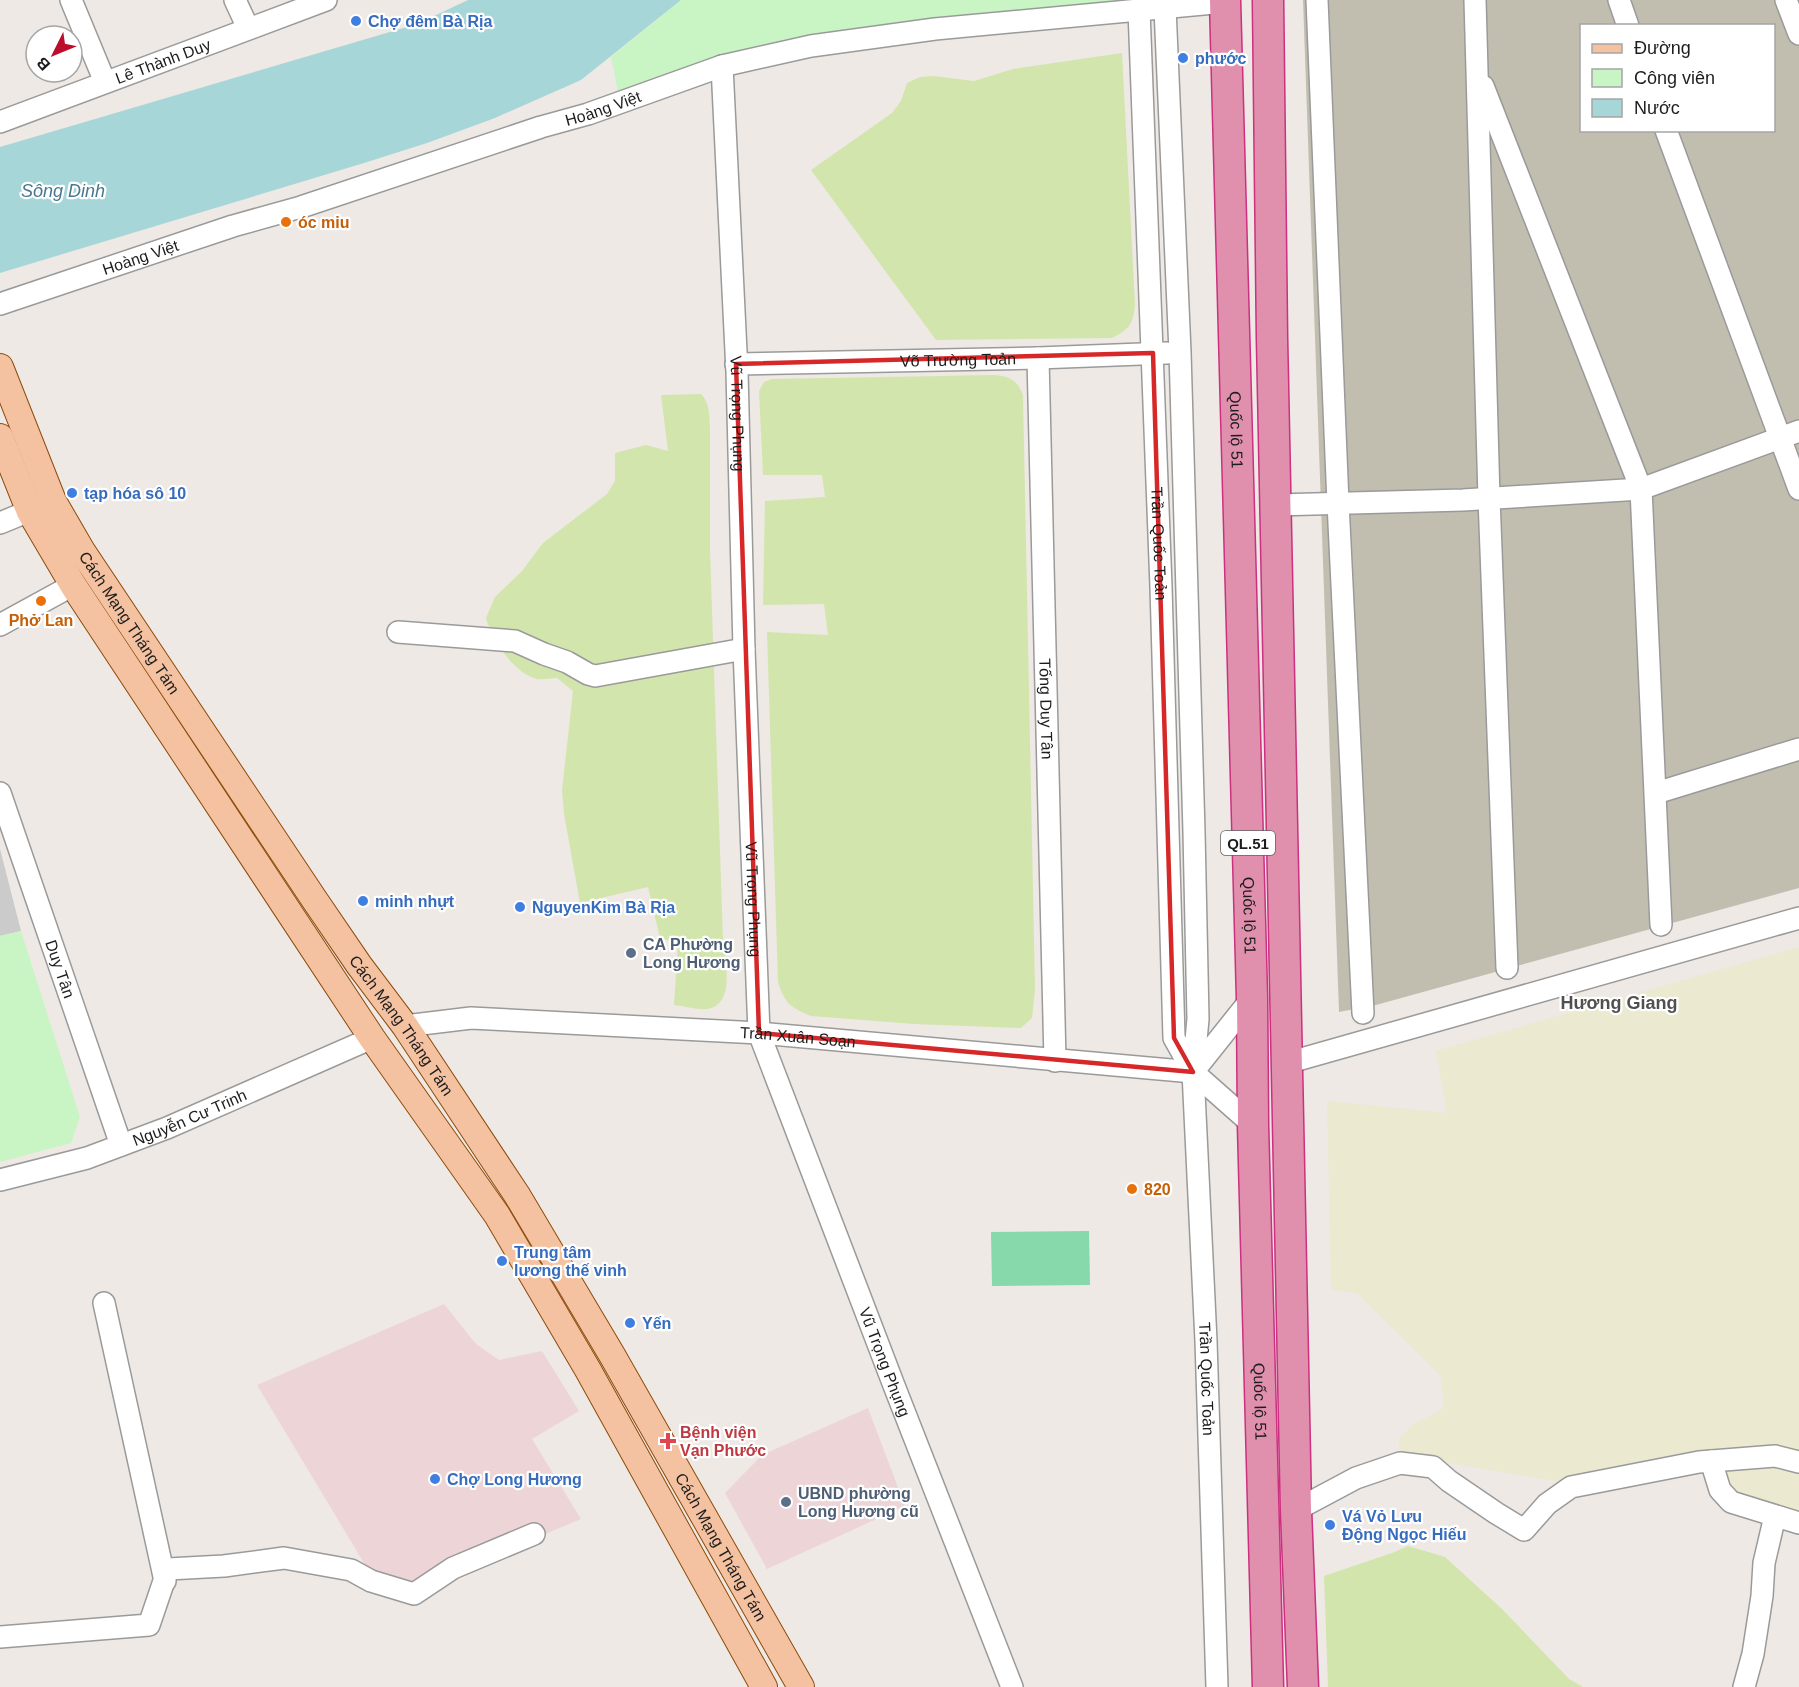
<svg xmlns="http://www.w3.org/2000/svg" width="1799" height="1687" font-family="Helvetica,sans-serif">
<rect width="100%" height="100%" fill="#eee9e4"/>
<g fill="#edd4d7">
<path d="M444 1304 476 1344 499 1360 542 1351 579 1411 532 1439 581 1519 433 1581 416 1594 376 1583 257 1385Z"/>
<path d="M868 1408 905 1506 767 1569 725 1493 762 1455Z"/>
</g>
<path fill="#cbcbcb" d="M0 849 21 931 0 936Z"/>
<path fill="#c1beb0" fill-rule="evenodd" d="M1303 0H1799V888L1376 1005 1339 1012ZM1582 26H1774V130H1582Z"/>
<path fill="#ebe9d0" d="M1799 947V1517L1764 1507 1730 1490 1706 1453 1556 1481 1401 1455 1398 1440 1412 1425 1444 1408 1440 1375 1358 1294 1331 1289 1327 1101 1447 1113 1436 1051Z"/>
<g fill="#d2e5ad">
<path d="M1122 53 1135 305C1133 324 1130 329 1112 338L936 340 811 170 892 113 901 101 907 83 920 77 934 76 974 81 1013 69Z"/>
<path d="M995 375C1011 377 1017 380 1023 395L1035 990 1032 1018 1021 1028 914 1024 811 1016C790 1007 785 1004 778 982L767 632 828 635 824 604 763 605 765 501 825 497 822 475H763L759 391 764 382 772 379Z"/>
<path d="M701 394C710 403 709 415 710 427V550L723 941C725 960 736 1005 707 1009 697 1010 684 1006 674 1005L678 943 660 938 648 887 580 903 564 814 562 790 573 691 557 678C551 678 543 680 537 679 513 673 492 639 486 618L495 597 522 571 543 543 607 494 615 481V453L646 445 668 451 661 395Z"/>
<path d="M1408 1546 1445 1557 1502 1609 1569 1679 1583 1687H1328L1324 1576 1392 1553Z"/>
</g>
<g fill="#c8f5c3">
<path d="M681 0H1170L797 39 747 49 618 91 611 57Z"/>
<path d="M21 931 80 1117 71 1143 0 1162V936Z"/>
</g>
<path fill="#87d8aa" d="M1089 1231 1090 1285 992 1286 991 1232Z"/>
<path fill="#a7d6d8" d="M468 0H681L581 80 495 118 427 143 364 163 0 273V147L417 24Z"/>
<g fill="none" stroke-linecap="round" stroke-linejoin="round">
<g stroke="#9a9a9a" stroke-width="24">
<g id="minor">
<path d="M71 0 105 82"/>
<path d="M235 0 248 28"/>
<path d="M1317 0 1338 503 1363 1013"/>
<path d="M1475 0 1489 498 1507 968"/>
<path d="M1619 0 1628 26"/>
<path d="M1786 0 1799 34"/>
<path id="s1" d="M1165 8 1180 352 1194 832 1198 1019 1193 1072 1206 1341 1217 1687"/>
<path id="s2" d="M1139 10 1161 587 1174 1038 1193 1072"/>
<path id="s3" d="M722 66 737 372 744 649 759 1033 893 1383 1012 1687"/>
<path d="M1483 86 1641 489 1661 925"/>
<path id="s4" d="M0 122 326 0"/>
<path d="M1666 130 1799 489"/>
<path id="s5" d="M0 304 233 226 301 207 541 127 588 114 722 66 811 46 935 29 1225 2"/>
<path id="s6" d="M1038 358 1055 1061"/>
<path id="s7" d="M736 364 1038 358 1167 353"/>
<path d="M1276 505 1463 500 1641 489 1799 431"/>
<path d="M0 523 44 505"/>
<path d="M0 625 73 585"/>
<path d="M398 632 515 641 544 654 567 662 588 674 595 676 744 649"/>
<path id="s8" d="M0 793 121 1145"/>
<path d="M1656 793 1799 749"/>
<path id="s9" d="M405 1026 471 1018 759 1033 1193 1072 1253 1125"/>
<path d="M1287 1063 1799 918"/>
<path d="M1193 1072 1252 998"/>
<path id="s10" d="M0 1180 87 1158 167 1128 372 1038"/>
<path d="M104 1303 165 1581"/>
<path d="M1711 1461 1720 1490 1731 1502 1799 1523"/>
<path d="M1296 1510 1356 1478 1400 1463 1433 1467 1449 1481 1496 1513 1524 1530 1547 1504 1571 1487 1699 1462 1775 1456 1799 1462"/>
<path d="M0 1637 149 1625 168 1569 224 1566 284 1558 351 1570 371 1581 414 1594 453 1568 534 1534"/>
<path d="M1744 1687 1753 1654 1762 1596 1764 1563 1775 1516"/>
</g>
</g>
<g stroke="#8c4b0a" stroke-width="28">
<g id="major">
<path id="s11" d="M0 367 53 501 82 551 314 899 359 965 405 1026 517 1195 612 1355 801 1687"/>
<path d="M0 437 30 512 73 585 372 1038 497 1215 588 1370 764 1687"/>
</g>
</g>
<g stroke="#cc3081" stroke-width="33">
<g id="highway">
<path id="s12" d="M1225 0 1252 998 1253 1125 1268 1687"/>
<path d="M1268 0 1272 338 1296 1510 1303 1687"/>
</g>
</g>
<use href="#minor" stroke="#fff" stroke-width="21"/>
<use href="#major" stroke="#f5c2a1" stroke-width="26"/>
<use href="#highway" stroke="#e090ad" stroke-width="30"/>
</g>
<path fill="none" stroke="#d62828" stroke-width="4.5" stroke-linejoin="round" d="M1153 353 1174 1038 1193 1072 759 1033 736 364Z"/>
<g fill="#3f7fe0" stroke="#fff" stroke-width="2">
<circle cx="356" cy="21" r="6"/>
<circle cx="1183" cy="58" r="6"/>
<circle cx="72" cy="493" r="6"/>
<circle cx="363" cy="901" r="6"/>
<circle cx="520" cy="907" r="6"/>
<circle cx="502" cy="1261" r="6"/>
<circle cx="630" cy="1323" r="6"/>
<circle cx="435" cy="1479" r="6"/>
<circle cx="1330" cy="1525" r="6"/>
</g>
<g fill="#e8710a" stroke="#fff" stroke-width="2">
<circle cx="286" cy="222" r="6"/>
<circle cx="41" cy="601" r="6"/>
<circle cx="1132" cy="1189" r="6"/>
</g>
<g fill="#5c6f8a" stroke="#fff" stroke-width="2">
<circle cx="631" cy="953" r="6"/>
<circle cx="786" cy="1502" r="6"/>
</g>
<path fill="#e0444e" stroke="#fff" stroke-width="2" d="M665 1432h6v6h6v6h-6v6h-6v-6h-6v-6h6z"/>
<g text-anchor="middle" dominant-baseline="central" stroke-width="4.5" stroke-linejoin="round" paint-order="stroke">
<rect fill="#fff" stroke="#616161" stroke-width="1.5" x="1221" y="831" width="54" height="24" rx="4.5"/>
<g font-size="15" font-weight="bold" fill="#1d1d1d">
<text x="1248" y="843">QL.51</text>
</g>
<g font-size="16" font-weight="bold" fill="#366cbe" stroke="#fff" text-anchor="start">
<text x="368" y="21">Chợ đêm Bà Rịa</text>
<text x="1195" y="58">phước</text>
<text x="84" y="493">tạp hóa sô 10</text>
<text x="375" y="901">minh nhựt</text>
<text x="532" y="907">NguyenKim Bà Rịa</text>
<text x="514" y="1252">Trung tâm<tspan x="514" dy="18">lương thế vinh</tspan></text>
<text x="642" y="1323">Yến</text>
<text x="447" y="1479">Chợ Long Hương</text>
<text x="1342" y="1516">Vá Vỏ Lưu<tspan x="1342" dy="18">Động Ngọc Hiếu</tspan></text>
</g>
<g font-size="16" fill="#1d1d1d" stroke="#fff">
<text stroke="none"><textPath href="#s4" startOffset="174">Lê Thành Duy</textPath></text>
<text stroke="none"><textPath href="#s5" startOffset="634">Hoàng Việt</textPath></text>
<text stroke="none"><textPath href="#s5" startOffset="148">Hoàng Việt</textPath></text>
<text stroke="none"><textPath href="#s7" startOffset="222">Võ Trường Toản</textPath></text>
<text stroke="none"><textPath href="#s3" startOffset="348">Vũ Trọng Phụng</textPath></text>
<text stroke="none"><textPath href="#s12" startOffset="430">Quốc lộ 51</textPath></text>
<text stroke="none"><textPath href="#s2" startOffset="534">Trần Quốc Toản</textPath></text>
<text stroke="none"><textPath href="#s11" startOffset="288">Cách Mạng Tháng Tám</textPath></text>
<text stroke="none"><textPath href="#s6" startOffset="351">Tống Duy Tân</textPath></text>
<text stroke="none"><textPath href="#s3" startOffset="834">Vũ Trọng Phụng</textPath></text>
<text stroke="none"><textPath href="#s12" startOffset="916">Quốc lộ 51</textPath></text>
<text stroke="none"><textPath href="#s8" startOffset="186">Duy Tân</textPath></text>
<text stroke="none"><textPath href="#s11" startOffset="774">Cách Mạng Tháng Tám</textPath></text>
<text stroke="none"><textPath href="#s9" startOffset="394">Trần Xuân Soạn</textPath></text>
<text stroke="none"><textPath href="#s10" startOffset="200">Nguyễn Cư Trinh</textPath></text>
<text stroke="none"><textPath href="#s3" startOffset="1320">Vũ Trọng Phụng</textPath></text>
<text stroke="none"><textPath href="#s1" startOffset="1372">Trần Quốc Toản</textPath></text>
<text stroke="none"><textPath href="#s12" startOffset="1402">Quốc lộ 51</textPath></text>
<text stroke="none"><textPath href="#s11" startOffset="1386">Cách Mạng Tháng Tám</textPath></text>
</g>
<g font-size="16" font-weight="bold" fill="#c56008" stroke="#fff" text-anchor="start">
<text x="298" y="222">óc miu</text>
<text x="41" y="620" text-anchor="middle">Phở Lan</text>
<text x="1144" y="1189">820</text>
</g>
<g font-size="16" font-weight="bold" fill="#4e5e75" stroke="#fff" text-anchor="start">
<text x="643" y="944">CA Phường<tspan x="643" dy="18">Long Hương</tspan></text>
<text x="798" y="1493">UBND phường<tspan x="798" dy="18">Long Hương cũ</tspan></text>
</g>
<g font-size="16" font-weight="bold" fill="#be3a42" stroke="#fff" text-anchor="start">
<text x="680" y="1432">Bệnh viện<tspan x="680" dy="18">Vạn Phước</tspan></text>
</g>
<g font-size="18" font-style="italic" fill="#477890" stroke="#fff">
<text x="63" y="191">Sông Dinh</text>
</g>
<g font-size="18" font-weight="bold" fill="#505050" stroke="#fff">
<text x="1619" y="1003">Hương Giang</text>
</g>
</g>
<rect x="1580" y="24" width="195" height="108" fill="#ffffff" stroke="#a5a5a5" stroke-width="1.5"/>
<rect x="1592" y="44" width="30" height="9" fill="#f5c2a1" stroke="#a5a5a5" stroke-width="1.5"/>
<text x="1634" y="54" font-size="18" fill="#1d1d1d">Đường</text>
<rect x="1592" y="69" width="30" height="18" fill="#c8f5c3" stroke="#a5a5a5" stroke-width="1.5"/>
<text x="1634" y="84" font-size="18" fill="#1d1d1d">Công viên</text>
<rect x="1592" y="99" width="30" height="18" fill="#a7d6d8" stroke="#a5a5a5" stroke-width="1.5"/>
<text x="1634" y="114" font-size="18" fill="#1d1d1d">Nước</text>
<g transform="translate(54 54) rotate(227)"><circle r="28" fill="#ffffff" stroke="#a5a5a5" stroke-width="1.5"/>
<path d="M0-4.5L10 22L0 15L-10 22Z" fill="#bc0e2c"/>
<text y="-9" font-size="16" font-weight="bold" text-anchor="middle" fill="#1d1d1d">B</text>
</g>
</svg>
